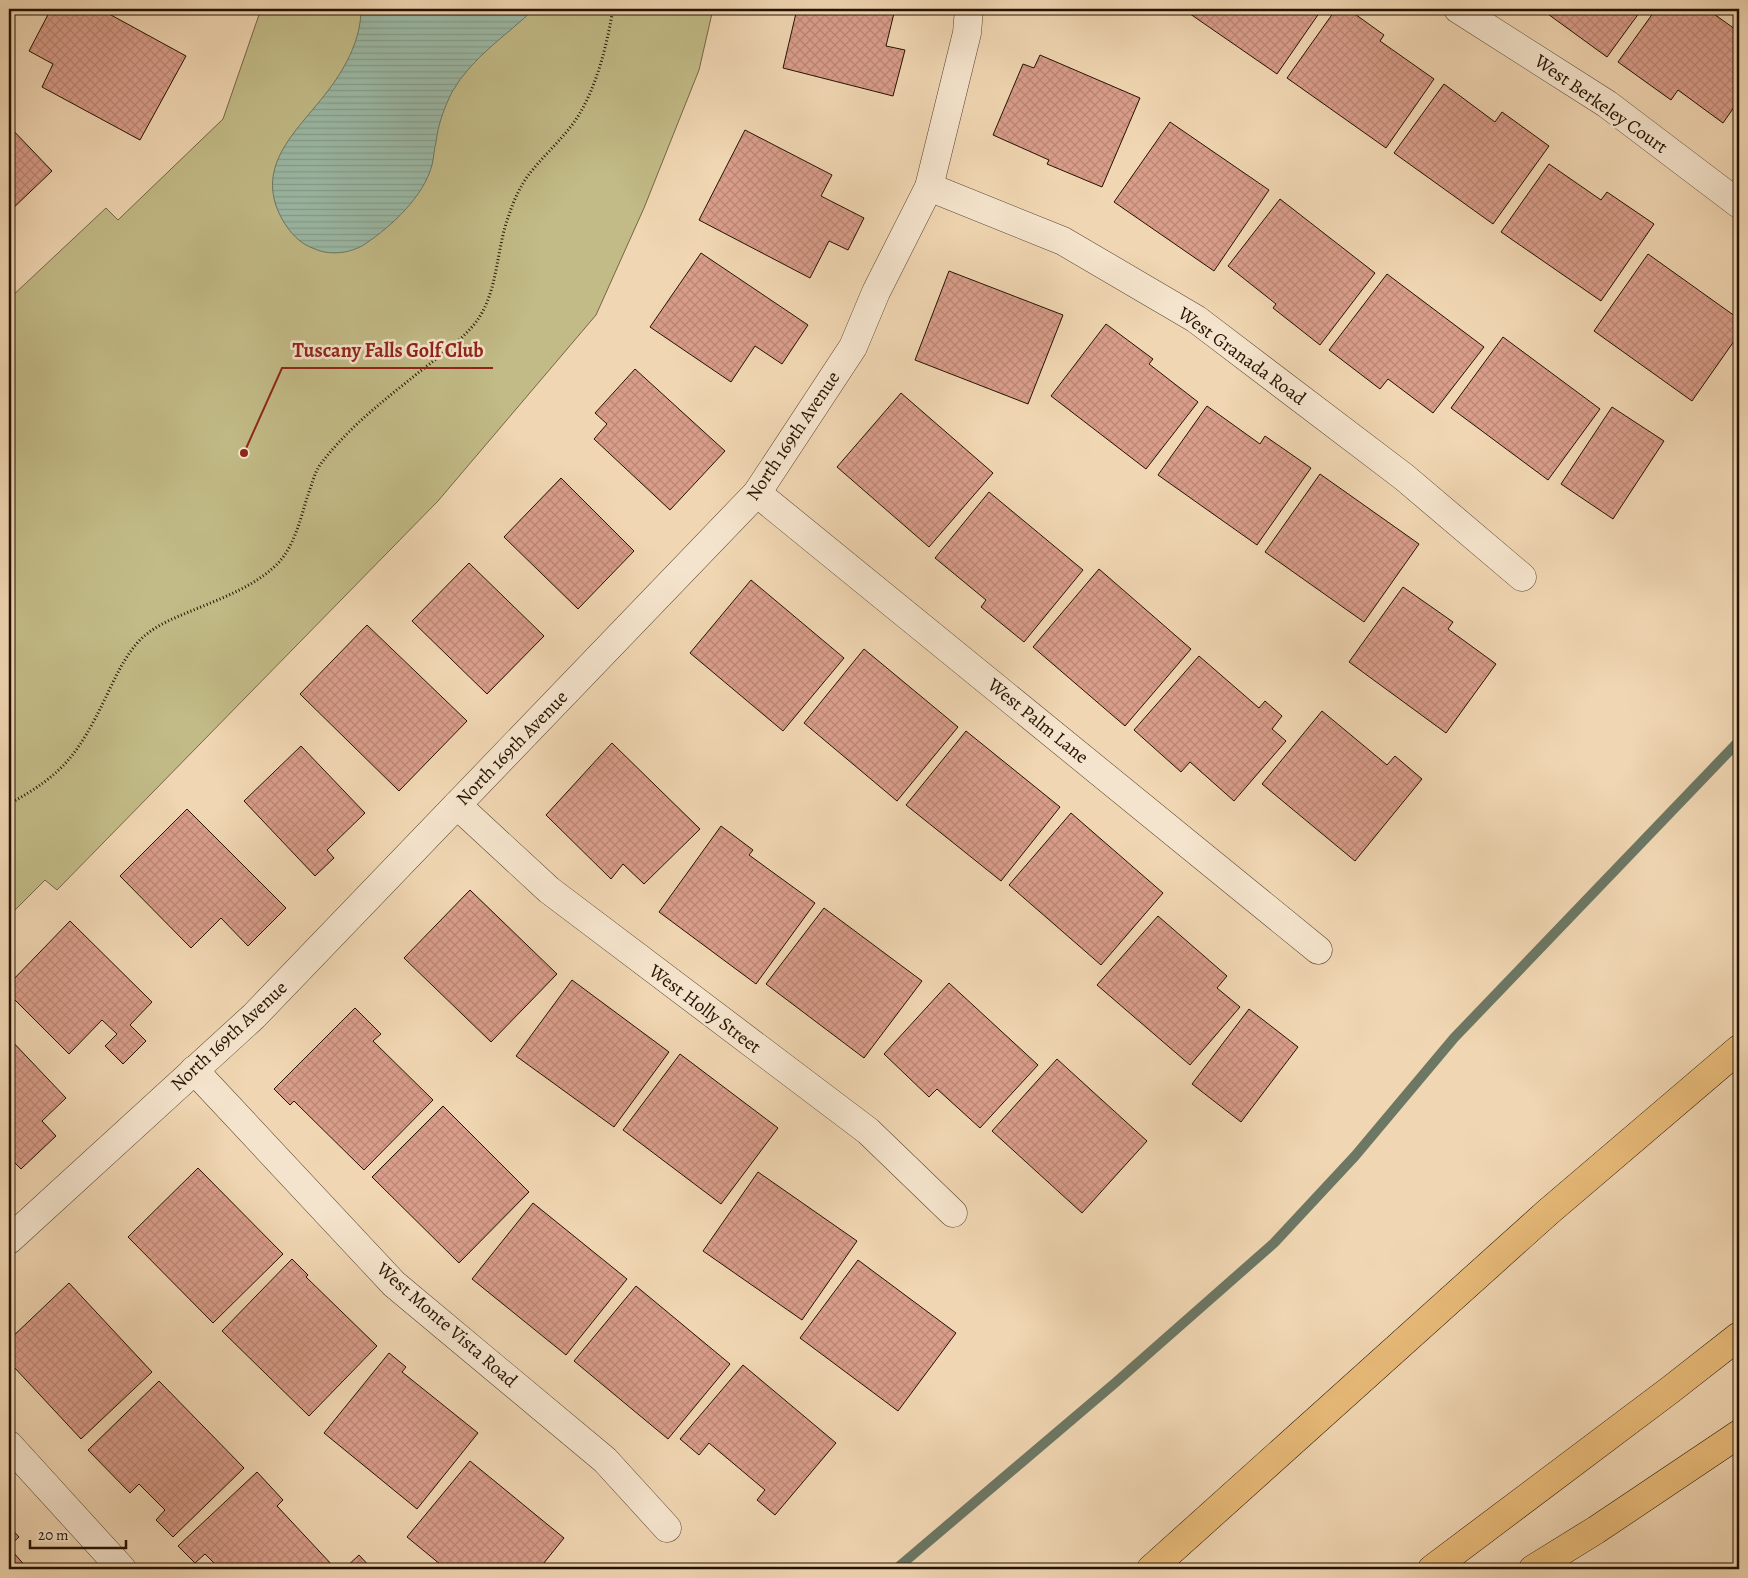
<svg xmlns="http://www.w3.org/2000/svg" width="1748" height="1578" font-family="Alegreya,serif">
<defs>
<pattern id="water-rules" width="6" height="5" patternUnits="userSpaceOnUse" patternTransform="scale(1.25)"><rect width="6" height="5" fill="#9bbaa7"/><path d="M0 2.5h6" fill="none" stroke="#859f8e"/></pattern>
<pattern id="building-cross-hatch" width="8" height="8" patternUnits="userSpaceOnUse" patternTransform="scale(1.25)"><rect width="8" height="8" fill="#d99d8a"/><path d="M0 0l8 8M0 8l8-8" fill="none" stroke="#ba8675"/></pattern>
</defs>
<rect width="100%" height="100%" fill="#f0d6b2"/>
<filter id="stains"><feTurbulence type="fractalNoise" baseFrequency=".004" numOctaves="4"/><feColorMatrix values="0 0 0 0 .2 0 0 0 0 .09 0 0 0 0 .02 0 0 0 .5 -.17"/></filter>
<radialGradient id="worn" r=".72"><stop offset=".6" stop-color="#630" stop-opacity="0"/><stop offset="1" stop-color="#630" stop-opacity=".3"/></radialGradient>
<path fill="#c2bb87" stroke="#746644" d="M261 9H713L699 70 644 208 596 315 438 501 57 890 45 880 9 916V299L106 208 118 220 223 119Z"/>
<path fill="url(#water-rules)" stroke="#6c7764" d="M361 9H534C506 36 472 57 452 92 444 108 438 125 436 142 434 149 434 157 432 165 424 196 392 226 365 244 352 253 330 256 315 249 300 244 290 233 282 219 252 164 300 129 330 88 347 65 361 38 361 9Z"/>
<g fill="none" stroke-linecap="round" stroke-linejoin="round">
<path stroke="#6c7764" stroke-width="10" d="M896 1569 1115 1383 1274 1243 1355 1156 1454 1038 1739 741"/>
</g>
<g fill="url(#building-cross-hatch)" stroke="#251200">
<path d="M51 9H100L186 56 140 140 42 87 53 64 29 51Z"/>
<path d="M797 9H895L886 46 905 50 893 96 783 68Z"/>
<path d="M1032 9H1153L1032 10Z"/>
<path d="M1183 9H1322L1277 74Z"/>
<path d="M1336 9H1348L1384 35 1380 41 1434 79 1386 148 1287 78Z"/>
<path d="M1541 9H1642L1607 57Z"/>
<path d="M1656 9H1707L1739 32V100L1723 123 1678 90 1671 100 1618 62Z"/>
<path d="M1040 55 1140 98 1102 187 1047 164 1049 160 993 135 1023 64 1034 68Z"/>
<path d="M1444 84 1495 122 1502 112 1549 146 1493 224 1394 153Z"/>
<path d="M1170 122 1269 190 1214 271 1114 202Z"/>
<path d="M9 126 52 171 9 212Z"/>
<path d="M745 130 832 175 821 196 864 218 848 250 829 241 810 278 699 220Z"/>
<path d="M1549 164 1601 200 1607 192 1654 224 1601 301 1501 232Z"/>
<path d="M1280 199 1375 273 1320 345 1273 308 1276 304 1228 266Z"/>
<path d="M701 253 808 325 782 364 755 346 731 382 650 327Z"/>
<path d="M1648 254 1739 319V334L1692 401 1594 331Z"/>
<path d="M949 271 1063 315 1028 404 915 360Z"/>
<path d="M1387 274 1484 347 1433 413 1388 379 1380 389 1329 350Z"/>
<path d="M1106 324 1153 359 1149 364 1198 402 1146 469 1051 396Z"/>
<path d="M1503 337 1600 409 1548 480 1451 408Z"/>
<path d="M635 369 725 451 670 510 594 439 607 424 595 413Z"/>
<path d="M901 393 993 473 929 547 837 467Z"/>
<path d="M1207 406 1260 444 1265 436 1311 468 1257 545 1158 475Z"/>
<path d="M1612 407 1664 441 1613 519 1561 484Z"/>
<path d="M1320 474 1419 544 1364 622 1265 552Z"/>
<path d="M561 478 634 551 578 609 504 537Z"/>
<path d="M989 492 1083 570 1024 642 981 607 986 600 935 558Z"/>
<path d="M469 563 544 636 487 694 412 621Z"/>
<path d="M1099 569 1191 649 1125 726 1033 647Z"/>
<path d="M751 580 844 658 783 731 690 653Z"/>
<path d="M1403 587 1453 622 1448 629 1496 664 1446 733 1349 662Z"/>
<path d="M367 625 467 721 399 791 300 694Z"/>
<path d="M864 649 958 727 897 801 804 723Z"/>
<path d="M1199 656 1259 708 1265 701 1282 716 1272 729 1286 741 1234 801 1190 762 1181 772 1134 730Z"/>
<path d="M1322 711 1387 765 1395 756 1422 779 1355 861 1262 784Z"/>
<path d="M966 731 1060 807 1001 881 906 805Z"/>
<path d="M612 743 700 829 644 884 623 864 611 879 546 815Z"/>
<path d="M301 746 365 813 327 850 334 858 315 876 244 801Z"/>
<path d="M187 809 286 908 248 946 221 918 191 948 120 876Z"/>
<path d="M1071 813 1163 893 1101 965 1009 885Z"/>
<path d="M721 826 753 850 749 855 815 903 756 984 659 912Z"/>
<path d="M470 890 557 974 491 1042 404 958Z"/>
<path d="M824 908 922 981 864 1058 766 984Z"/>
<path d="M1158 916 1227 976 1217 988 1240 1007 1190 1065 1097 985Z"/>
<path d="M70 921 152 1002 130 1025 146 1041 123 1064 105 1046 117 1034 102 1020 69 1054 9 994V984Z"/>
<path d="M572 980 669 1052 614 1127 516 1056Z"/>
<path d="M949 983 1038 1065 980 1128 937 1089 929 1097 884 1054Z"/>
<path d="M355 1008 381 1034 373 1041 433 1100 364 1170 294 1101 290 1105 274 1089Z"/>
<path d="M1249 1009 1298 1047 1241 1122 1192 1084Z"/>
<path d="M9 1038 66 1098 42 1121 56 1136 21 1169 9 1157Z"/>
<path d="M680 1054 778 1128 721 1204 623 1130Z"/>
<path d="M1057 1059 1147 1141 1082 1213 992 1131Z"/>
<path d="M443 1106 529 1192 459 1263 372 1177Z"/>
<path d="M198 1168 283 1254 213 1323 128 1237Z"/>
<path d="M758 1172 857 1241 802 1320 703 1251Z"/>
<path d="M533 1203 627 1279 566 1355 472 1279Z"/>
<path d="M292 1259 308 1275 306 1277 377 1346 309 1416 222 1331Z"/>
<path d="M858 1260 956 1333 898 1411 800 1338Z"/>
<path d="M69 1283 152 1372 81 1439 13 1366 10 1369 9 1367V1340Z"/>
<path d="M636 1286 730 1364 668 1439 574 1361Z"/>
<path d="M389 1353 406 1367 402 1372 478 1433 417 1509 324 1433Z"/>
<path d="M743 1365 836 1443 775 1515 757 1500 765 1490 709 1443 699 1455 680 1439Z"/>
<path d="M159 1381 244 1468 173 1537 156 1520 165 1510 139 1484 130 1493 88 1450Z"/>
<path d="M470 1461 564 1538 539 1569H446L407 1537Z"/>
<path d="M257 1472 283 1500 277 1506 333 1566 330 1569H220L205 1554 195 1563 178 1546Z"/>
<path d="M9 1526 19 1537 9 1546Z"/>
<path d="M9 1552 11 1553 13 1552 28 1569H9Z"/>
<path d="M359 1555 372 1569H344Z"/>
</g>
<g fill="none" stroke-linecap="round" stroke-linejoin="round">
<g stroke="#58432c" stroke-width="29">
<g id="street">
<path d="M1458 9 1607 104 1739 204"/>
<path d="M929 187 1063 241 1196 319 1404 477 1522 577"/>
<path d="M757 493 1318 950"/>
<path d="M457 805 549 890 868 1131 953 1213"/>
<path d="M194 1070 394 1284 605 1460 667 1528"/>
<path d="M9 1240 254 1016 757 493 853 347 876 292 929 187 967 33 969 9"/>
<path d="M9 1445 122 1569"/>
</g>
</g>
<g stroke="#251200" stroke-width="29">
<g id="highway">
<path d="M1151 1569 1548 1212 1739 1049"/>
<path d="M1432 1569 1670 1390 1739 1336"/>
<path d="M1533 1569 1596 1530 1739 1434"/>
</g>
</g>
<path stroke="#251200" stroke-width="3" stroke-dasharray="1 2.5" stroke-linecap="butt" d="M9 804C64 774 78 754 105 699 115 678 124 657 140 640 152 628 169 620 184 614 214 601 248 590 273 568 296 548 300 517 310 489 313 481 315 472 320 465 348 427 387 398 423 369 440 356 457 344 471 328 499 298 495 251 509 215 513 202 519 189 527 177 543 155 566 137 580 113 598 82 607 44 613 9"/>
<use href="#street" stroke="#f5e4cd" stroke-width="28"/>
<use href="#highway" stroke="#e8bb79" stroke-width="28"/>
</g>
<g text-anchor="middle" dominant-baseline="central" stroke-width="5" stroke-linejoin="round" paint-order="stroke">
<g font-size="19" fill="#251200" stroke="#f5e4cd">
<text transform="translate(1601 104) rotate(35)">West Berkeley Court</text>
<text transform="translate(1242 356) rotate(36)">West Granada Road</text>
<text transform="translate(793 436) rotate(-56)">North 169th Avenue</text>
<text transform="translate(1038 721) rotate(39)">West Palm Lane</text>
<text transform="translate(512 748) rotate(-46)">North 169th Avenue</text>
<text transform="translate(705 1009) rotate(37)">West Holly Street</text>
<text transform="translate(229 1036) rotate(-43)">North 169th Avenue</text>
<text transform="translate(447 1325) rotate(41)">West Monte Vista Road</text>
</g>
</g>
<path fill="none" stroke="#8f2418" stroke-width="2" d="M244 453L282 368H493"/>
<circle fill="#8f2418" stroke="#f5e4cd" stroke-width="2" cx="244" cy="453" r="5"/>
<g font-size="20" text-anchor="middle" font-weight="bold" fill="#8f2418" stroke="#f5e4cd" stroke-width="5" stroke-linejoin="round" paint-order="stroke">
<text x="388" y="357">Tuscany Falls Golf Club</text>
</g>
<rect width="1748" height="1578" fill="none" stroke="#f0d6b2" stroke-width="30"/>
<rect x="10" y="10" width="1728" height="1558" fill="none" stroke="#251200" stroke-width="2.5"/>
<rect x="15" y="15" width="1718" height="1548" fill="none" stroke="#251200"/>
<path d="M30 1540v8h96v-8" fill="none" stroke="#251200" stroke-width="2.5"/>
<text x="38" y="1540" font-size="15" fill="#251200" stroke="#f5e4cd" stroke-width="4" paint-order="stroke">20 m</text>
<rect width="100%" height="100%" filter="url(#stains)"/>
<rect width="100%" height="100%" fill="url(#worn)"/>
</svg>
